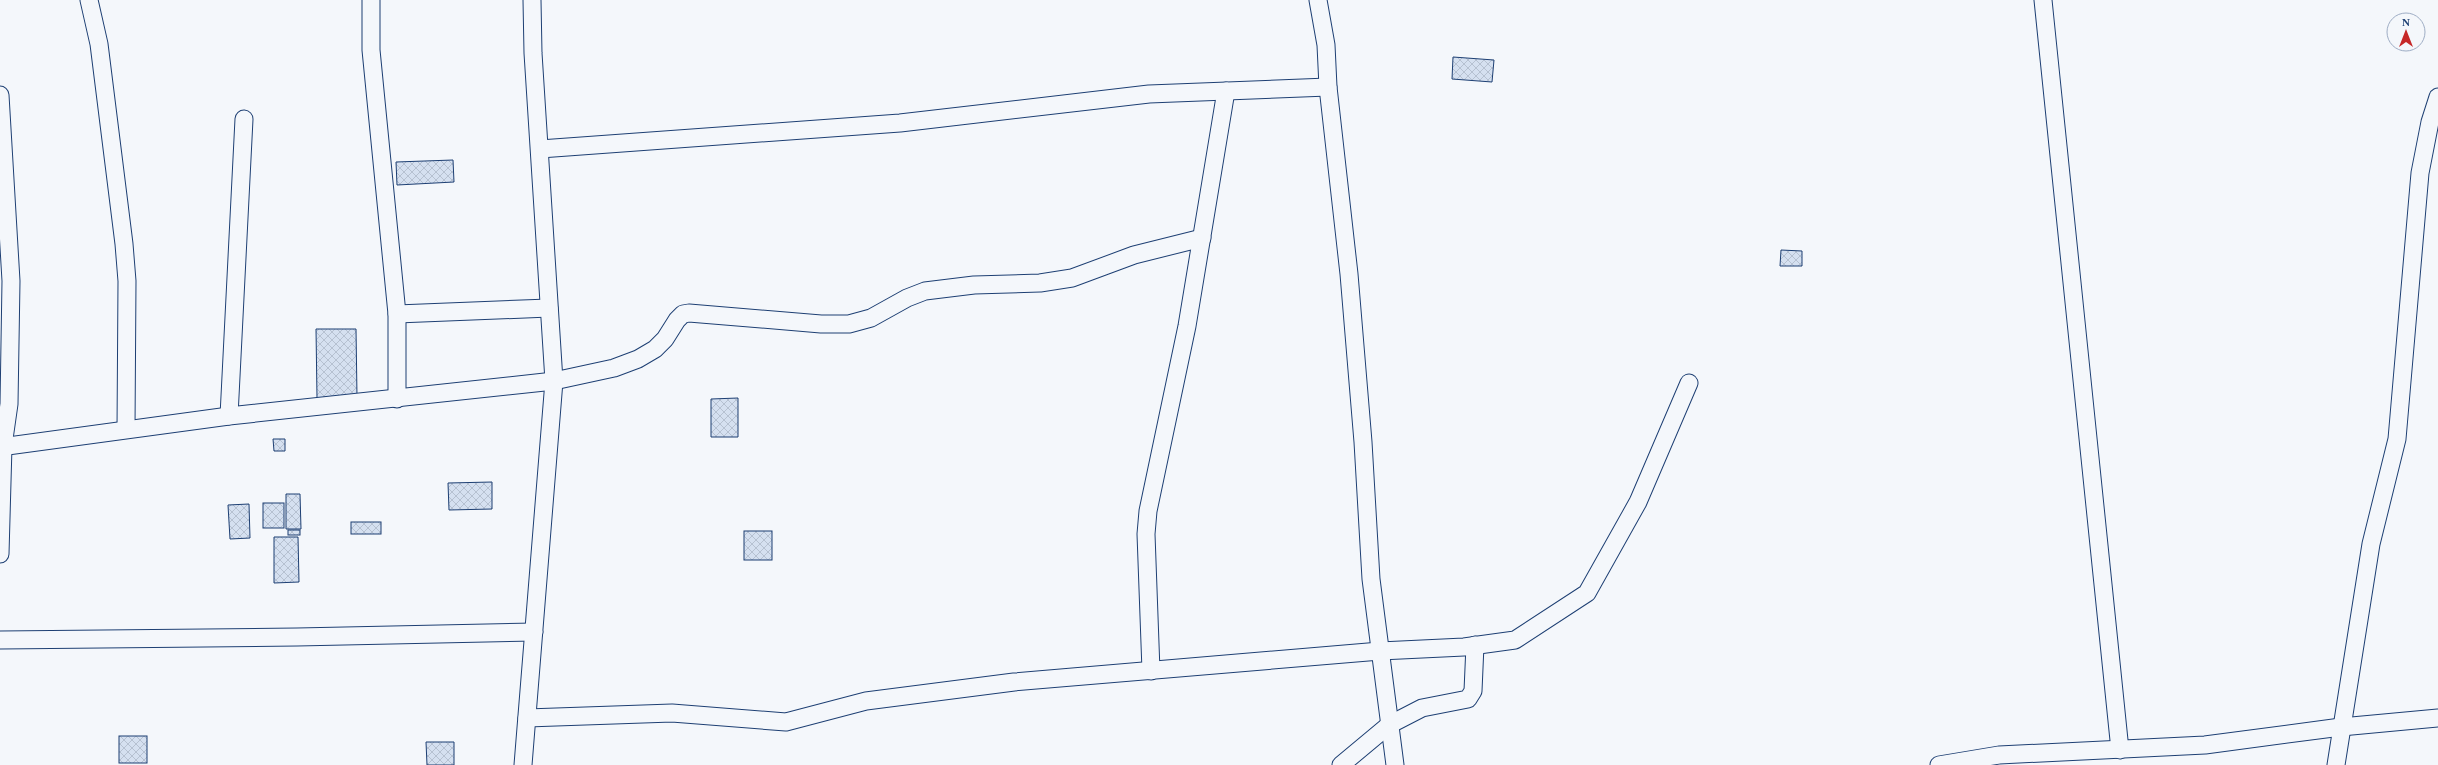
<svg xmlns="http://www.w3.org/2000/svg" width="2438" height="765" font-family="Georgia,serif">
<defs>
<pattern id="building-cross-hatch" width="8" height="8" patternUnits="userSpaceOnUse"><rect width="8" height="8" fill="#d5e0f0"/><path d="M0 0l8 8M0 8l8-8" fill="none" stroke="#b6c1d1"/></pattern>
</defs>
<rect width="100%" height="100%" fill="#f4f7fb"/>
<g fill="url(#building-cross-hatch)" stroke="#1d3f73">
<path d="M1453 57 1494 60 1492 82 1452 79Z"/>
<path d="M453 160 454 182 397 185 396 162Z"/>
<path d="M1781 250 1802 251V266H1780Z"/>
<path d="M316 329H356L357 397 317 398Z"/>
<path d="M738 398V437H711V399Z"/>
<path d="M273 439H285V451H274Z"/>
<path d="M492 482V509L449 510 448 483Z"/>
<path d="M286 494H300L301 529H286Z"/>
<rect x="263" y="503" width="21" height="25"/>
<path d="M249 504 250 538 230 539 228 505Z"/>
<rect x="351" y="522" width="30" height="12"/>
<rect x="288" y="530" width="12" height="5"/>
<rect x="744" y="531" width="28" height="29"/>
<path d="M274 537H298L299 582 274 583Z"/>
<rect x="119" y="736" width="28" height="27"/>
<path d="M426 742H454V765H427Z"/>
</g>
<g fill="none" stroke-linecap="round" stroke-linejoin="round">
<g stroke="#1d3f73" stroke-width="19">
<g id="street">
<path d="M89 0 99 44 124 244 127 281 126 429"/>
<path d="M371 0V50L397 314V399"/>
<path d="M1318 0 1326 45 1328 87 1349 274 1363 442 1371 579 1395 765"/>
<path d="M2043 0 2120 750"/>
<path d="M0 95 11 281 9 404 3 446 0 554"/>
<path d="M540 149 900 123 1149 94 1328 87"/>
<path d="M397 314 549 308"/>
<path d="M229 416 244 119"/>
<path d="M0 447 229 416 554 381 614 368 638 359 655 349 665 339 677 320 683 314 689 313 821 324H849L871 318 907 298 925 291 974 285 1040 283 1072 278 1134 255 1202 238"/>
<path d="M0 640 297 637 534 632"/>
<path d="M1151 671 1146 534 1148 511 1187 326 1226 91"/>
<path d="M527 718 672 713 786 722 866 701 1014 682 1380 651 1464 647 1515 640 1587 593 1638 502 1689 383"/>
<path d="M523 765 554 381 533 53 532 0"/>
<path d="M1341 765 1389 725 1422 708 1468 699 1473 691 1475 645"/>
<path d="M1939 765 1999 755 2205 745 2341 727 2438 718"/>
<path d="M2336 765 2371 544 2397 439 2420 173 2430 122 2438 97"/>
</g>
</g>
<use href="#street" stroke="#f4f7fb" stroke-width="17"/>
</g>
<g transform="translate(2406 32)"><circle r="19" fill="#f4f7fb" stroke="#9eadc5"/>
<path d="M0-3L7 15L0 10L-7 15Z" fill="#c62828"/>
<text y="-6" font-size="11" font-weight="bold" text-anchor="middle" fill="#1d3f73">N</text>
</g>
</svg>
